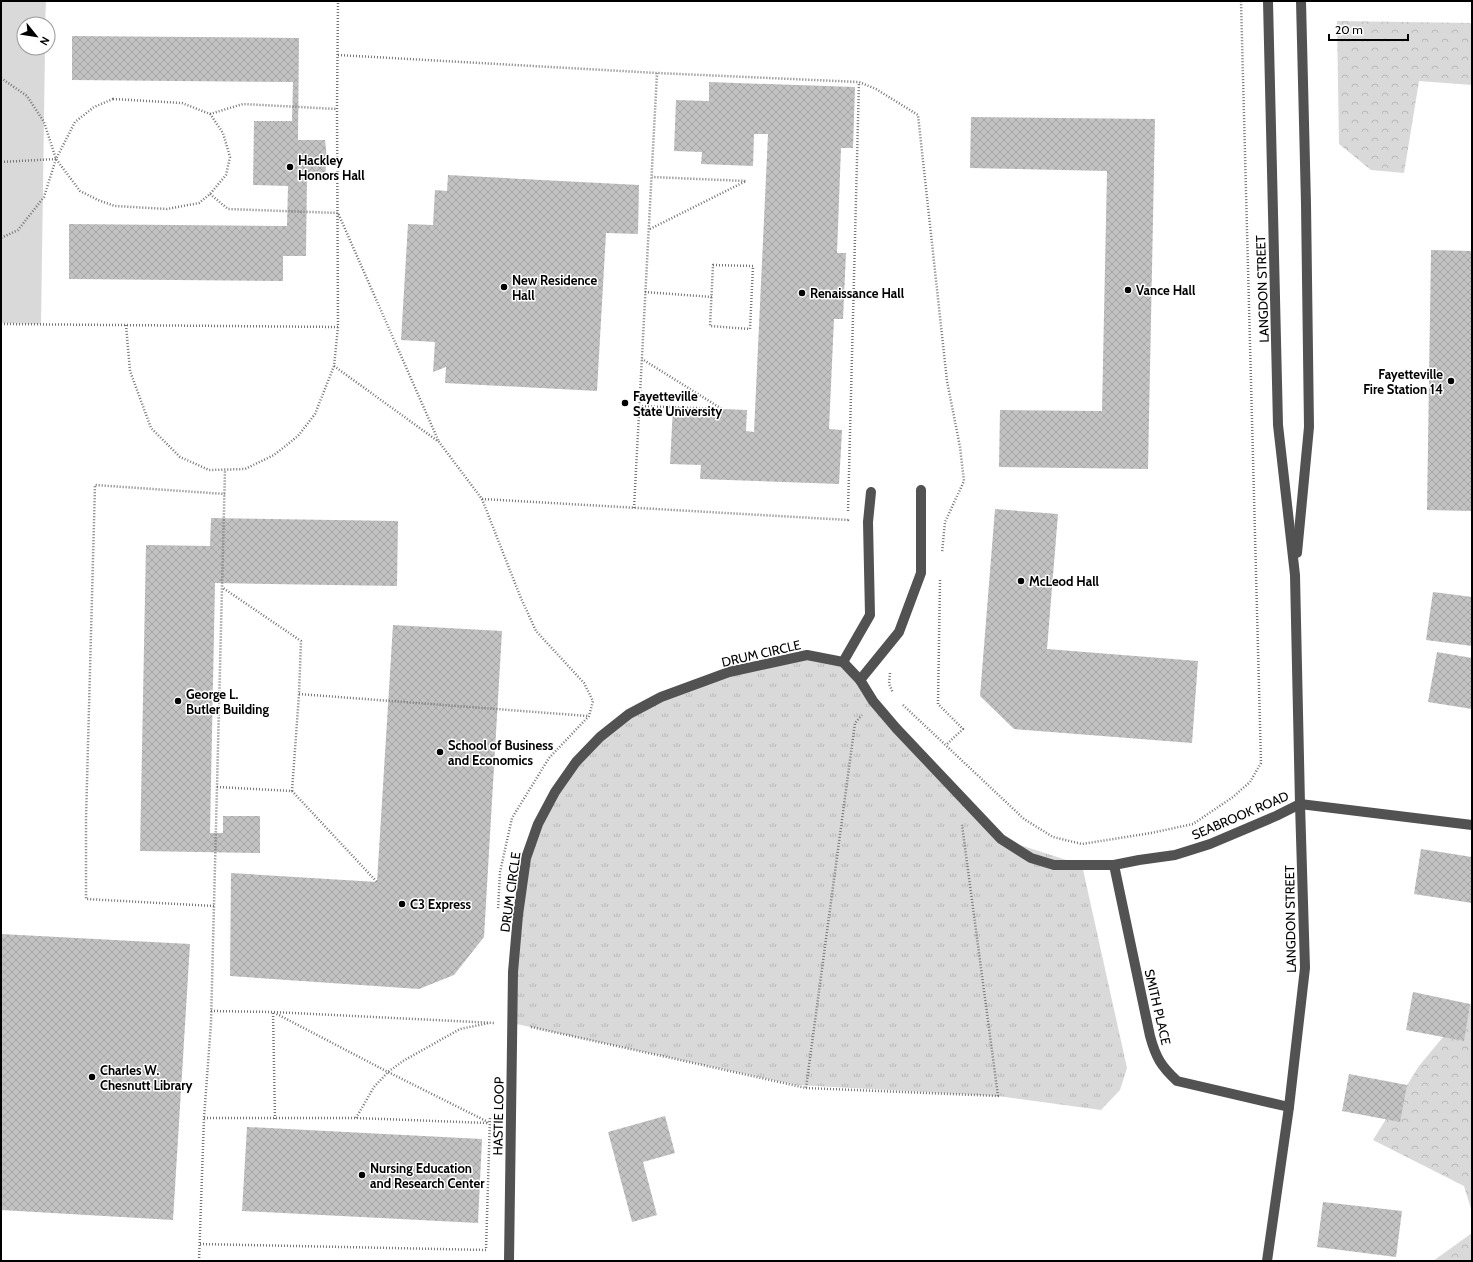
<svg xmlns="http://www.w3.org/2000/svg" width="1473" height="1262" font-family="Cabin,sans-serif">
<defs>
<pattern id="grass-tufts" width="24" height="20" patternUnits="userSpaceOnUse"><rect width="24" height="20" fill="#d9d9d9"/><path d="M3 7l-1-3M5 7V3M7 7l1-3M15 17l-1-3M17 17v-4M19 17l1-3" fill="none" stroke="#b8b8b8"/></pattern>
<pattern id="forest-crowns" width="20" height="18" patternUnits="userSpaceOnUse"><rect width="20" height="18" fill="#d9d9d9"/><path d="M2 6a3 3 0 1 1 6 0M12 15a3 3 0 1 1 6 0" fill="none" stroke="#b8b8b8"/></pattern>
<pattern id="building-cross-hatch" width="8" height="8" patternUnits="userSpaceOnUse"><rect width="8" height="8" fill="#c2c2c2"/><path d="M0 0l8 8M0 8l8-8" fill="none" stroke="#a5a5a5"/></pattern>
</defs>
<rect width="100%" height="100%" fill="#fff"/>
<path fill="url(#grass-tufts)" d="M807 655 843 662 1001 839 1082 865 1127 1068 1120 1090 1101 1110 998 1096 796 1085 512 1023 518 915 538 824 576 762 629 714 729 672Z"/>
<g fill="url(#forest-crowns)">
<path d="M1337 21 1472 23V85L1419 81 1404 173 1371 170 1339 144Z"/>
<path d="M1472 1002V1212L1464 1186 1373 1140 1419 1066Z"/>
<path d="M1472 1233V1261H1433Z"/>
</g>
<path fill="#d9d9d9" d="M1 1H46L45 24H24V48H45L41 324 1 323Z"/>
<g fill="url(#building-cross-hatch)">
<path d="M72 36 299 38 298 140H325L327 158 325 175 307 178 306 256H283V281L69 279V224L287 226 288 186 253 185 254 121H292L293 82 72 80Z"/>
<path d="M709 82 855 87 853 148H841L837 253H846L843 319H834L829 429 842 430 839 484 700 479 701 465 670 464 673 407 747 410 746 431 754 432 768 134H754L753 166 701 164 702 152 674 151 676 100 709 101Z"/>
<path d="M971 117 1155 119 1148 469 999 467 1000 410 1102 411 1107 171 970 168Z"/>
<path d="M448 175 639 185 638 234 606 233 597 391 445 383 446 367 433 372 435 342 401 340 408 224 433 225 435 190 447 191Z"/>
<path d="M1431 250 1472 251V511L1427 510Z"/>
<path d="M995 509 1058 514 1047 649 1198 661 1192 743 1014 729 980 696Z"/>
<path d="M211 518 398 521 397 586 215 583 210 833H223V816H260V853L140 851 146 545 210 546Z"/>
<path d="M1433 592 1472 597V646L1426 640Z"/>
<path d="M393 625 502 631 484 937 454 975 419 989 230 976 231 873 377 882Z"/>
<path d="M1437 652 1472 658V709L1428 702Z"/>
<path d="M1421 849 1472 857V903L1414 894Z"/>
<path d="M1 934 190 944 173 1220 1 1210Z"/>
<path d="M1413 992 1470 1004 1464 1041 1406 1030Z"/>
<path d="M1349 1074 1407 1085 1400 1122 1342 1111Z"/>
<path d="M665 1116 675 1153 643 1162 657 1215 632 1222 608 1132Z"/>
<path d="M247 1127 482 1139 478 1223 242 1211Z"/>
<path d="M1323 1202 1402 1211 1396 1257 1317 1247Z"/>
</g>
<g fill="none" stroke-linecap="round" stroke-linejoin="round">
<g stroke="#747474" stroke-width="2.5" stroke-dasharray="1 2" stroke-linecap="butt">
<path d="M338 55 657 73 859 82 876 89 918 115 947 381 960 447 964 481 945 522 942 553"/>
<path d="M1 78 27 96 44 122 56 159 44 197 18 230 1 238"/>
<path d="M113 99 182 103 210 114 223 133 230 157 226 175 210 194 199 203 167 209 115 206 98 200 80 191 56 159 75 122 94 107Z"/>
<path d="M210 114 243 104 337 109"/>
<path d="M1 162 56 159"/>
<path d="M210 194 228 209 338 213 439 442"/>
<path d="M650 229 746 181 652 177"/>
<path d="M713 265 753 266 750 329 710 326Z"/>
<path d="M645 292 712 297"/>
<path d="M1 324 338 327 337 109 338 1"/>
<path d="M126 325 130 371 151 428 180 457 209 470 245 469 274 455 298 436 315 414 334 366 338 327"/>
<path d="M334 366 439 442 482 499 848 520V518"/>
<path d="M639 406 722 409 642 359"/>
<path d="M482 499 520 596 536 631 584 683 593 701 589 716 549 758 512 818 500 872 498 910"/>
<path d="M634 508 657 73"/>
<path d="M848 511 859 82"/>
<path d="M940 580 938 704 963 729 946 745"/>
<path d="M890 673 889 684 893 693"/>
<path d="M299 694 588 716"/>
<path d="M903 705 1024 819 1053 837 1082 844 1151 833 1193 824 1233 797 1250 782 1261 763 1241 1"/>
<path d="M217 787 292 791 299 694 301 641 223 588"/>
<path d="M292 791 377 882"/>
<path d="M214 906 86 899V819L95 485 225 494"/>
<path d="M211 1011 273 1012 495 1023"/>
<path d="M531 1027 806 1088 855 723 862 715"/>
<path d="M806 1088 998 1096 962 825"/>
<path d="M204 1118H356L487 1123"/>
<path d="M356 1118 374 1087 388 1072 403 1061 460 1029 489 1023"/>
<path d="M275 1119 273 1012 388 1072 490 1123"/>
<path d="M200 1244 486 1250 490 1117"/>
<path d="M199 1261 204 1118 211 1023 225 470"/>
</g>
<g stroke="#525252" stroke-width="10">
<path d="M1297 553 1309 427 1306 204 1301 1"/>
<path d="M843 662 870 615 868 522 871 492"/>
<path d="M860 680 899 632 921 573V490"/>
<path d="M1114 865 1150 1036C1156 1058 1161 1066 1177 1081L1289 1107"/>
<path d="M509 1261 513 972 518 915 526 858 538 824 555 792 576 762 600 737 629 714 661 697 729 672 807 655 843 662 860 680 873 701 896 728 1001 839 1031 858 1054 865H1114L1139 860 1175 855 1210 844 1276 816 1300 804 1472 825"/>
<path d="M1267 1261 1289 1107 1305 968 1300 804 1295 575 1278 425 1268 1"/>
</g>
</g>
<g fill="#000" stroke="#fff" stroke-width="1.5">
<circle cx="290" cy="167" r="4"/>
<circle cx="504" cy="287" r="4"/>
<circle cx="1128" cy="290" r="4"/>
<circle cx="802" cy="293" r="4"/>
<circle cx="1451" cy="381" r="4"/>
<circle cx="625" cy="403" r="4"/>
<circle cx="1021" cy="581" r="4"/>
<circle cx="178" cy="701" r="4"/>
<circle cx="440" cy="752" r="4"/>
<circle cx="402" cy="904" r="4"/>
<circle cx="92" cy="1077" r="4"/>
<circle cx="362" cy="1175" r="4"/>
</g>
<g text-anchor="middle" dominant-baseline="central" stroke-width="3" stroke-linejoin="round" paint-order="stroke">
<g font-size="13" font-weight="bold" fill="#000" stroke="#fff" text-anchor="start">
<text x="298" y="160">Hackley<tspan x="298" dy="15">Honors Hall</tspan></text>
<text x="512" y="280">New Residence<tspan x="512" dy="15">Hall</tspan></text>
<text x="1136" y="290">Vance Hall</text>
<text x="810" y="293">Renaissance Hall</text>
<text x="1443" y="374" text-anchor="end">Fayetteville<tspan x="1443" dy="15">Fire Station 14</tspan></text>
<text x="633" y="396">Fayetteville<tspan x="633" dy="15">State University</tspan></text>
<text x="1029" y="581">McLeod Hall</text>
<text x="186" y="694">George L.<tspan x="186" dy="15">Butler Building</tspan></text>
<text x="448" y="745">School of Business<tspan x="448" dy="15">and Economics</tspan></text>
<text x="410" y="904">C3 Express</text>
<text x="100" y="1070">Charles W.<tspan x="100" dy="15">Chesnutt Library</tspan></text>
<text x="370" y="1168">Nursing Education<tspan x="370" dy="15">and Research Center</tspan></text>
</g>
<g font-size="13" fill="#000" stroke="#fff">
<text transform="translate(1262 289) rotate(-92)">LANGDON STREET</text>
<text transform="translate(761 653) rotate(-13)">DRUM CIRCLE</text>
<text transform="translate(1240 815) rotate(-23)">SEABROOK ROAD</text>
<text transform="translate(510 892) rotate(-82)">DRUM CIRCLE</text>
<text transform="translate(1290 919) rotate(-91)">LANGDON STREET</text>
<text transform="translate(1158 1007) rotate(77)">SMITH PLACE</text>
<text transform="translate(498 1116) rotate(-89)">HASTIE LOOP</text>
</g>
</g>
<rect width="1473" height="1262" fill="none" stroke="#000000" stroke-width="4"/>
<g transform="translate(36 36) rotate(120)"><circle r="19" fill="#ffffff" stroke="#999999"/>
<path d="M0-3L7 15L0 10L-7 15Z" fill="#000000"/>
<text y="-6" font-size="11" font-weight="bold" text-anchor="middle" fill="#000000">N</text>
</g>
<path d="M1329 34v6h79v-6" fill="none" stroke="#000000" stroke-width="2"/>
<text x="1335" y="34" font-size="12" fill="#000000" stroke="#ffffff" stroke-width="3" paint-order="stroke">20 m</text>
</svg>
